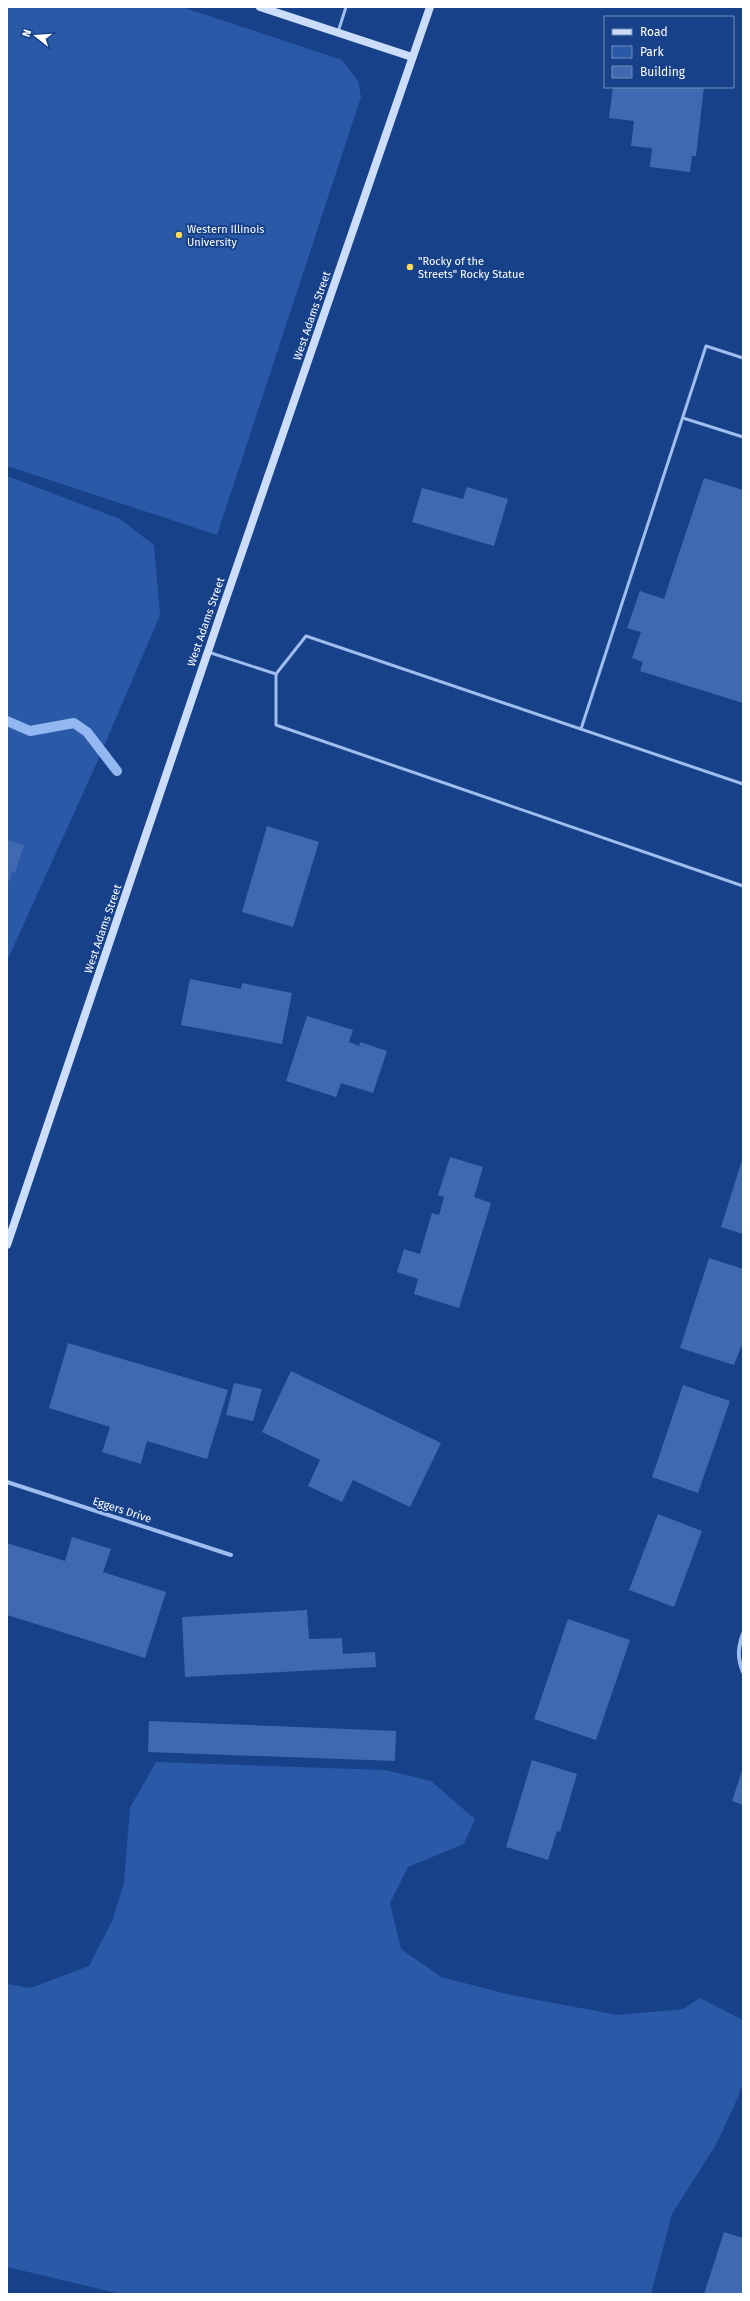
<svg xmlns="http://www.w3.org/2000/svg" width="750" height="2301" font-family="'Fira Sans',sans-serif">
<rect width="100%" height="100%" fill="#174189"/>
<g fill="#2a59a8">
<path d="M7 7H182L342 60 358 81 361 97 217 535 7 466Z"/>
<path d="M7 476 120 519 154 545 160 615 98 760 7 961Z"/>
<path d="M156 1762 385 1770 431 1781 475 1819 464 1844 408 1867 390 1903 401 1949 441 1977 511 1995 618 2015 683 2009 700 1998 743 2020V2082L738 2097 717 2143 672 2214 651 2294H121L7 2267V1984L30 1988 89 1966 112 1921 124 1883 130 1808Z"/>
</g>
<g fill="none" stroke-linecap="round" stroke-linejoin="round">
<path stroke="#92b7f1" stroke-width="10" d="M7 721 30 731 74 723 87 732 117 771"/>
</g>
<g fill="#3f6ab2">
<path d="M613 87H704L696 156H692L690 172 650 167 652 148 631 146 634 121 609 118Z"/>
<path d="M704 478 743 490V703L640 671 643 662 632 658 641 632 627 628 640 591 664 599Z"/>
<path d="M467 487 508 499 494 546 412 522 422 488 463 499Z"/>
<path d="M267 826 319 842 293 927 242 912Z"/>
<path d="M7 840 24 845 15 873 12 872 9 881H7Z"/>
<path d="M190 979 241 989 242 983 292 993 282 1044 181 1025Z"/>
<path d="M307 1016 353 1030 349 1042 359 1046 360 1042 387 1051 373 1093 341 1083 336 1097 286 1081Z"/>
<path d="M450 1157 483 1167 474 1197 491 1203 459 1308 414 1294 418 1279 397 1272 404 1249 420 1254 432 1213 439 1215 444 1197 438 1195Z"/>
<path d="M743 1157V1234L721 1227Z"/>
<path d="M709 1258 743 1269V1342L734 1365 680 1348Z"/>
<path d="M68 1343 228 1390 207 1459 147 1441 141 1464 102 1452 110 1427 49 1408Z"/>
<path d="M291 1371 441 1443 410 1507 353 1480 342 1502 308 1486 320 1460 262 1432Z"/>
<path d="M234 1383 262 1389 253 1421 226 1415Z"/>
<path d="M683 1385 730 1401 698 1493 652 1477Z"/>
<path d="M658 1514 702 1531 674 1607 629 1590Z"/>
<path d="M72 1537 111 1549 103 1572 166 1592 145 1658 7 1615V1543L65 1561Z"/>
<path d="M307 1610 309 1639 342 1638 343 1654 375 1652 376 1667 185 1677 182 1617Z"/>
<path d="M568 1619 630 1640 596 1740 534 1719Z"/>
<path d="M149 1721 396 1731 395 1761 148 1752Z"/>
<path d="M532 1760 577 1774 560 1832 557 1831 548 1860 506 1847Z"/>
<path d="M743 1768V1805L732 1801Z"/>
<path d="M724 2232 743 2238V2294H704Z"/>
</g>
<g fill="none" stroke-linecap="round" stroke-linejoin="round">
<g stroke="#9fbdee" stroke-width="3">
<path d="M338 32 346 7"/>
<path d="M683 418 743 437"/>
<path d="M208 652 276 674"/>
<path d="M581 729 706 346 743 358"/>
<path d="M743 784 306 636 276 674V725L743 886"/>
</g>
<g stroke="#9fbdee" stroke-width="4">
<path d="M7 1482 231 1555"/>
<path d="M743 1634C738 1648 737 1657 743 1672"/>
</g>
<g stroke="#ccddfa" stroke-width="8">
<path d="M260 7 412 57"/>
<path d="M7 1245 222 610 430 7"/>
</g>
</g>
<g fill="#ffdc5c" stroke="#174189" stroke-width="1.5">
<circle cx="179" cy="235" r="4"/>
<circle cx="410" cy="267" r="4"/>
</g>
<g text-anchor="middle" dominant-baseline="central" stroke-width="4" stroke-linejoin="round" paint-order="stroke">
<g font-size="11" fill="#fff" stroke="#174189" text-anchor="start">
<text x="187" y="229">Western Illinois<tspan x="187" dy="13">University</tspan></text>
<text x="418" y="261">"Rocky of the<tspan x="418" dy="13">Streets" Rocky Statue</tspan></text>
</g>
<g font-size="11" fill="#fff" stroke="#174189">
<text transform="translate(312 316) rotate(-71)">West Adams Street</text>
<text transform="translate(206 622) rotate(-71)">West Adams Street</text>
<text transform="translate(103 929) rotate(-71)">West Adams Street</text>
<text transform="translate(122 1510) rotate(18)">Eggers Drive</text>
</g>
</g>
<rect width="750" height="2301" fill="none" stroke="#ffffff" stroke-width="16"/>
<rect x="604" y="16" width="130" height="72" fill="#174189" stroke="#748db8"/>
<rect x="612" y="29" width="20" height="6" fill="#ccddfa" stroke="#748db8"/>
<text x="640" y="36" font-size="12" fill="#ffffff">Road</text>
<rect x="612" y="46" width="20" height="12" fill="#2a59a8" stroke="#748db8"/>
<text x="640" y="56" font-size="12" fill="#ffffff">Park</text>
<rect x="612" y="66" width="20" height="12" fill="#3f6ab2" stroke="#748db8"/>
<text x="640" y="76" font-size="12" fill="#ffffff">Building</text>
<g transform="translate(36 36) rotate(287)" stroke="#174189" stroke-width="3" paint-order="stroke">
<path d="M0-3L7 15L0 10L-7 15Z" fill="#ffffff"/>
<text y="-6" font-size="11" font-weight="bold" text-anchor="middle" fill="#ffffff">N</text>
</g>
</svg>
